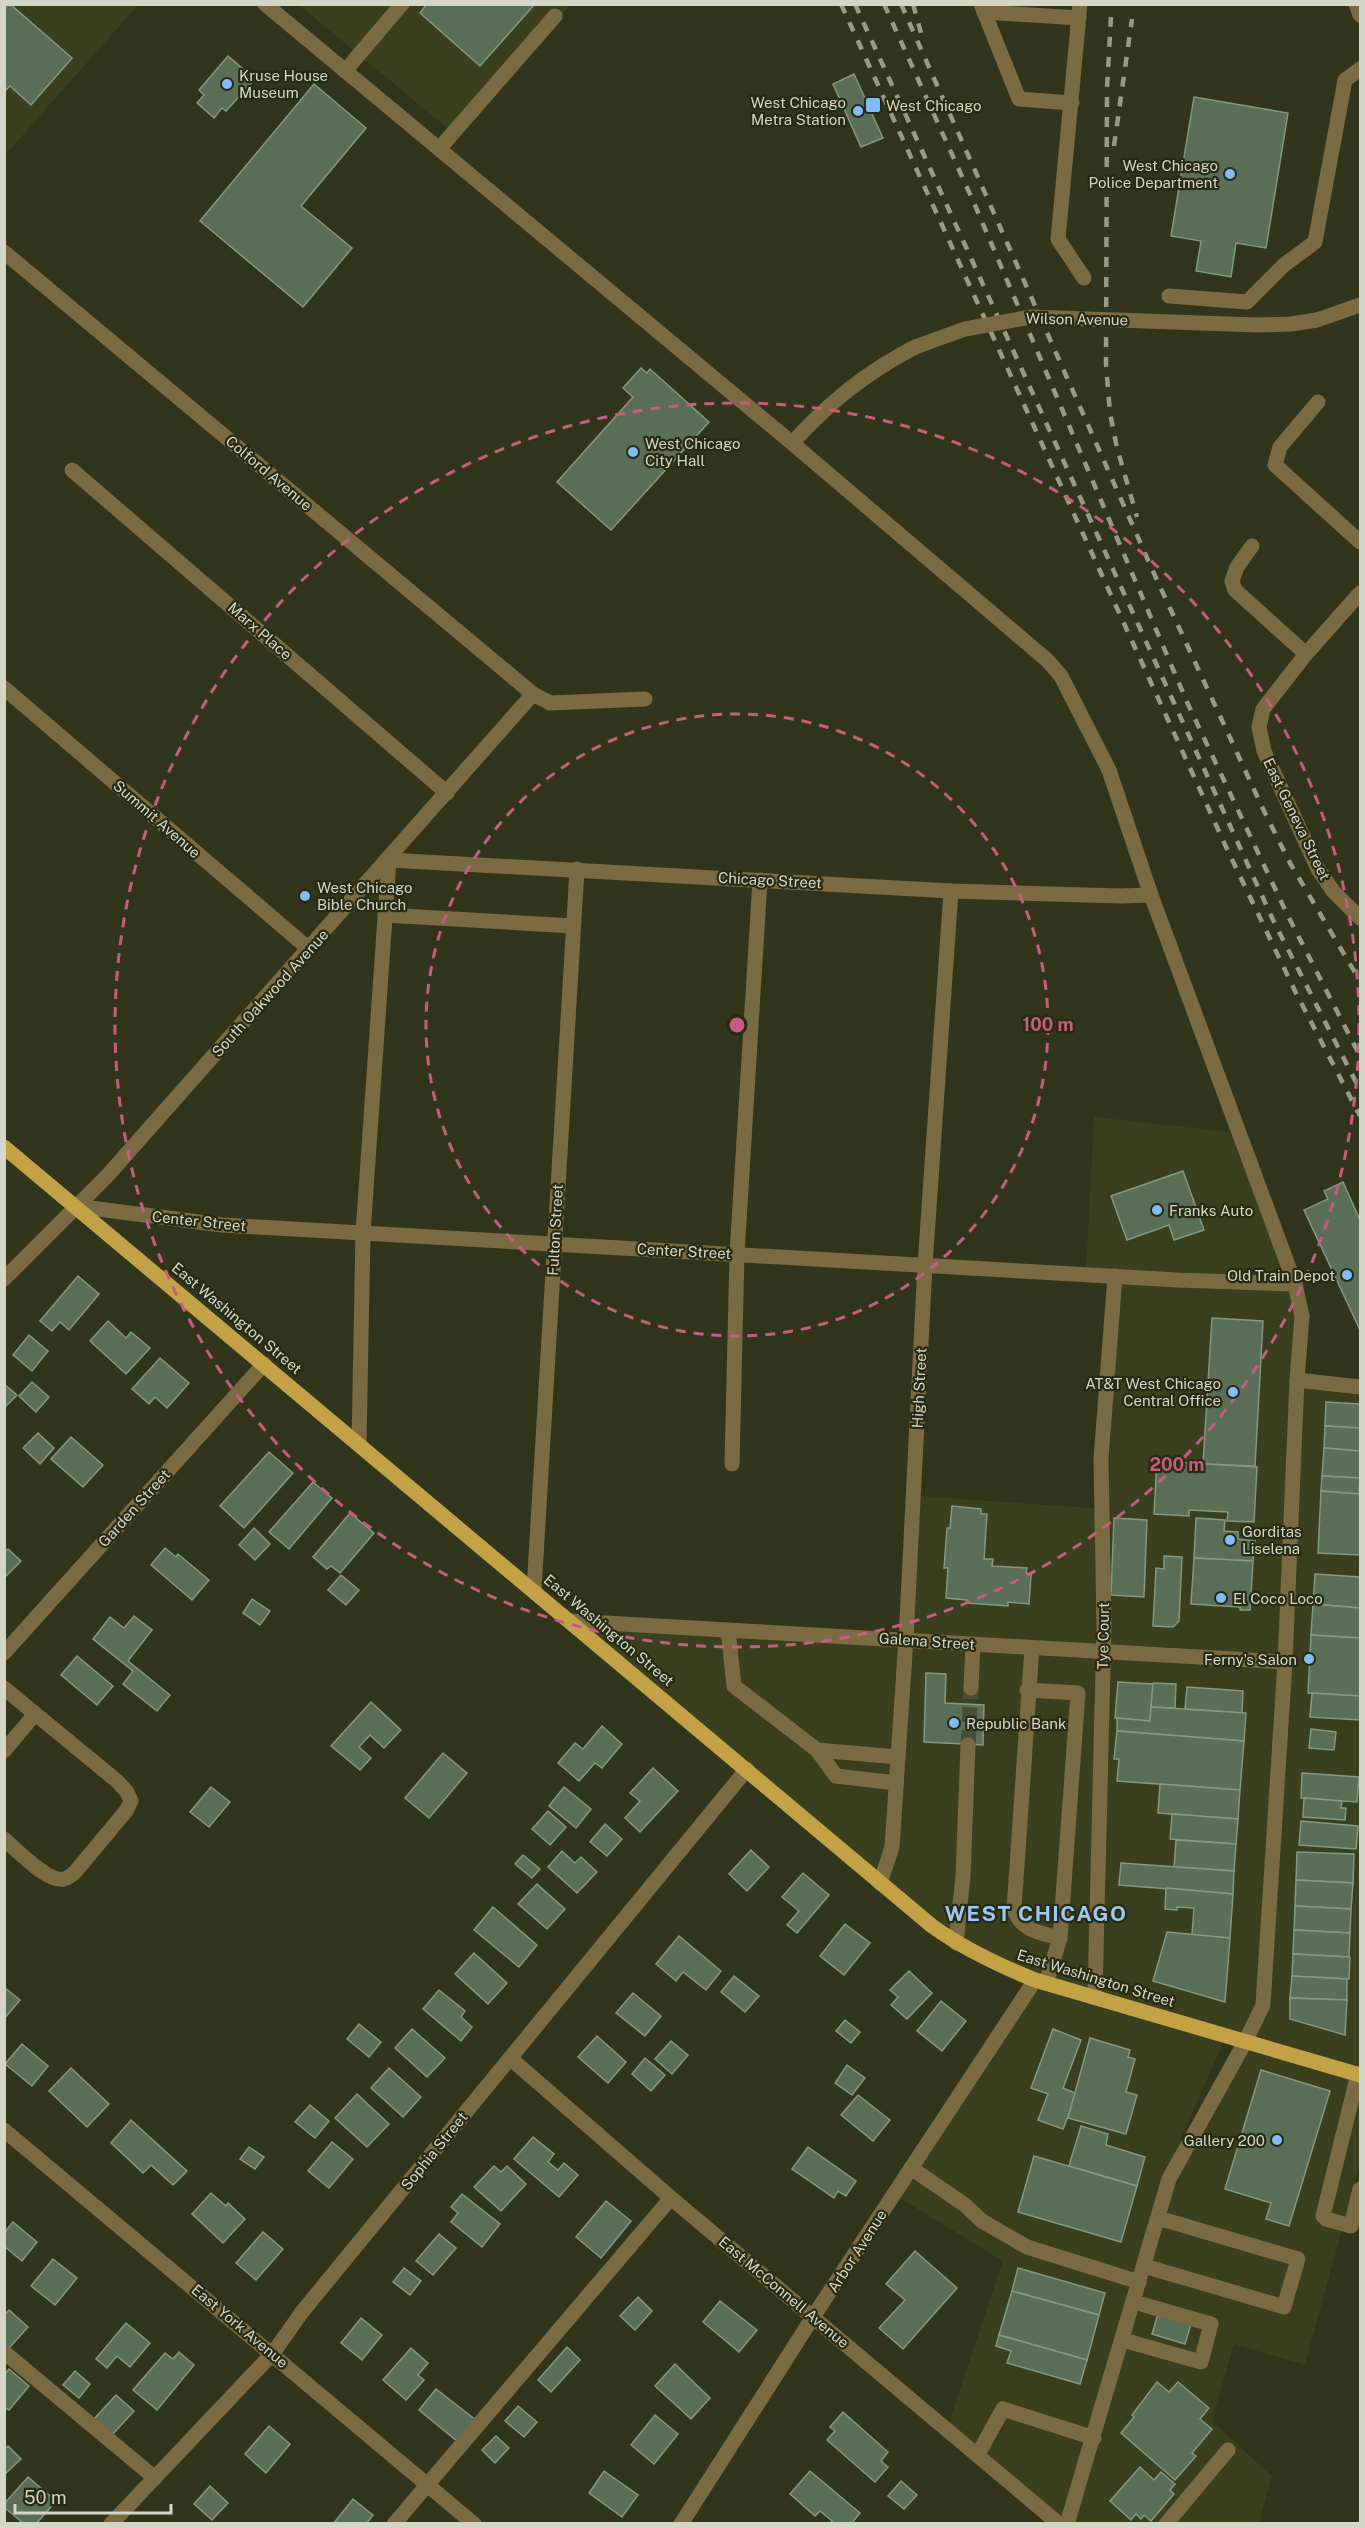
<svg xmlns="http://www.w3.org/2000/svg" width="1365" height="2528" font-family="'Public Sans',sans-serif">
<rect width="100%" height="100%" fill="#31351b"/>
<g fill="#3a3f1d">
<path d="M5 5H138L5 155Z"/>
<path d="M299 5H571L453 133Z"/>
<path d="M1094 1117 1230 1132 1285 1277 1086 1268Z"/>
<path d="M1115 1276 1295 1284 1297 1380 1360 1387V2075L1095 1996Z"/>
<path d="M919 1496 1104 1509 1099 1647 911 1634Z"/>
<path d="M586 1627 899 1645 887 1843 877 1873Z"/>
<path d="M911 1644 1098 1657 1091 1990 1023 1970 955 1937 886 1880Z"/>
<path d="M1038 1987 1223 2043 1164 2177 1062 2520 949 2423 1003 2261 898 2197Z"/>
<path d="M1236 2046 1360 2081V2164L1305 2365 1234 2344 1212 2421 1272 2476 1259 2523 1073 2524 1176 2175Z"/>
</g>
<g fill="#5a6e58" stroke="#839981" stroke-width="1.5">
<path d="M4 4H10L72 58 31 105 10 86 4 92Z"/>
<path d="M427 4H535L480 66 420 13Z"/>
<path d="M228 56 255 79 226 111 222 108 214 118 197 103 204 95 199 90Z"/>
<path d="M854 74 883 138 861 147 833 84Z"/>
<path d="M314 84 366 128 301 206 352 248 303 307 200 221Z"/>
<path d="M1194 97 1288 113 1266 248 1236 243 1231 277 1196 271 1201 241 1171 236Z"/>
<path d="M641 368 647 373 650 369 709 422 611 530 557 482 633 397 623 388Z"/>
<path d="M1183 1171 1204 1230 1174 1240 1169 1225 1127 1240 1111 1196Z"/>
<path d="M1343 1182 1360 1220V1330L1304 1210 1328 1199 1324 1191Z"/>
<path d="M78 1276 99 1294 69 1330 60 1322 52 1331 40 1321Z"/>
<path d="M1212 1318 1263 1321 1255 1466 1203 1464Z"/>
<path d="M108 1321 126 1338 131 1332 150 1348 126 1374 90 1341Z"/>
<path d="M29 1335 48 1351 32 1371 13 1355Z"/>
<path d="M160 1358 189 1383 167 1408 155 1397 149 1404 132 1389Z"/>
<path d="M32 1382 49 1397 36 1412 19 1396Z"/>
<path d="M4 1384 17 1395 4 1408Z"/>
<path d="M1326 1402 1360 1404V1428L1325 1426Z"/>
<path d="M1325 1426 1360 1428V1451L1324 1448Z"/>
<path d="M38 1433 54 1448 40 1464 23 1448Z"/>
<path d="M71 1437 103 1465 83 1487 51 1459Z"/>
<path d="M1324 1448 1360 1451V1478L1322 1476Z"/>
<path d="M269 1452 293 1473 244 1528 220 1506Z"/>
<path d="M1157 1461 1257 1467 1254 1522 1227 1521 1228 1512 1189 1510V1516L1154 1514Z"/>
<path d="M1322 1476 1360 1478 1359 1494 1321 1491Z"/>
<path d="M313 1482 332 1498 289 1549 269 1532Z"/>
<path d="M1321 1491 1360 1494V1555L1318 1553Z"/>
<path d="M952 1506 981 1509V1514H987L984 1559H993L992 1566 1027 1568 1026 1573 1031 1574 1029 1604 1008 1602V1606L967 1603V1600L946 1598 948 1568H944L947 1528H950Z"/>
<path d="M350 1513 374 1533 340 1573 331 1566 327 1569 313 1557Z"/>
<path d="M1114 1518 1147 1520 1144 1597 1111 1595Z"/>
<path d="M1196 1518 1225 1520 1224 1531 1238 1532V1539L1255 1541 1253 1561 1194 1558Z"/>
<path d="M254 1528 270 1544 255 1560 239 1545Z"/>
<path d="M165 1548 176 1557 178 1554 209 1580 192 1600 151 1565Z"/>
<path d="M8 1549 21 1561 4 1578V1552Z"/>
<path d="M1164 1556 1182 1557 1179 1621 1173 1627 1153 1626 1156 1568 1164 1569Z"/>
<path d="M1194 1558 1253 1561 1250 1610H1240V1607L1191 1604Z"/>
<path d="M1315 1574 1360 1577V1608L1313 1604Z"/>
<path d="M341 1575 359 1590 346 1605 328 1590Z"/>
<path d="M252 1599 270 1611 260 1625 243 1613Z"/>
<path d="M1313 1604 1360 1608V1638L1311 1635Z"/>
<path d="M134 1616 152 1630 128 1661 170 1695 157 1711 123 1684 133 1671 93 1639 110 1617 124 1628Z"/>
<path d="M1311 1635 1360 1638V1696L1308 1693Z"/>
<path d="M77 1656 113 1686 97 1705 61 1675Z"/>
<path d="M926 1673 946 1674 945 1703 984 1705 983 1745 924 1742Z"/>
<path d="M1118 1682 1153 1684 1150 1721 1115 1718Z"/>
<path d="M1153 1683 1176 1684 1175 1708 1151 1707Z"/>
<path d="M1187 1687 1243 1691 1242 1713 1185 1709Z"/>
<path d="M1312 1693 1360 1696V1720L1310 1717Z"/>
<path d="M371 1702 401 1730 384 1748 370 1735 359 1747 371 1758 360 1770 331 1746Z"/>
<path d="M1151 1707 1246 1713 1244 1741 1117 1731V1718L1150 1721Z"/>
<path d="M602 1726 622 1744 602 1768 595 1763 579 1781 558 1763 575 1743 583 1749Z"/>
<path d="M1311 1729 1336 1732 1334 1750 1309 1748Z"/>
<path d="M1117 1731 1244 1741 1240 1790 1117 1781 1119 1759H1114Z"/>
<path d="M443 1753 467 1773 429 1818 405 1798Z"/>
<path d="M653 1768 678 1791 640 1832 625 1818 640 1801 630 1793Z"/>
<path d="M1302 1773 1359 1777 1357 1802 1301 1798Z"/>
<path d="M1160 1784 1240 1790 1238 1819 1158 1813Z"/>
<path d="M211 1787 230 1802 209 1827 190 1812Z"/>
<path d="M564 1787 591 1809 576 1828 549 1806Z"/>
<path d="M1304 1798 1342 1801 1341 1808H1346L1345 1820 1303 1817Z"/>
<path d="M548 1811 566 1827 550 1845 532 1829Z"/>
<path d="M1172 1814 1238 1819 1236 1844 1170 1839Z"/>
<path d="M1301 1821 1358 1826 1356 1849 1299 1845Z"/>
<path d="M605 1824 622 1839 607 1856 590 1842Z"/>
<path d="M1176 1840 1236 1844 1234 1871 1174 1867Z"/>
<path d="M751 1850 769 1867 747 1891 729 1874Z"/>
<path d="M562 1851 575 1863 581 1857 597 1872 577 1893 548 1867Z"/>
<path d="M1297 1852 1354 1854 1353 1883 1296 1880Z"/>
<path d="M523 1855 540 1869 532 1878 515 1864Z"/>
<path d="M1121 1863 1234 1871 1233 1894 1119 1885Z"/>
<path d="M803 1873 829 1895 797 1933 787 1925 799 1911 782 1897Z"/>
<path d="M1296 1880 1353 1883 1351 1909 1295 1906Z"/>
<path d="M537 1884 565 1909 547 1929 518 1904Z"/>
<path d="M1166 1888 1233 1894 1230 1938 1192 1935 1194 1908 1177 1907V1910L1165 1909Z"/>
<path d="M1295 1906 1351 1909 1350 1933 1294 1930Z"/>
<path d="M493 1907 537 1945 519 1967 474 1930Z"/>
<path d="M845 1924 870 1943 844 1975 820 1956Z"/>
<path d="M1294 1930 1350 1933 1349 1957 1293 1954Z"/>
<path d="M1167 1932 1230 1938 1225 2002 1153 1981Z"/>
<path d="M679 1936 721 1971 706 1990 683 1972 676 1981 656 1964Z"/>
<path d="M474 1953 507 1983 488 2004 455 1974Z"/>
<path d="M1293 1954 1350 1957 1349 1979 1292 1976Z"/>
<path d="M909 1971 932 1993 907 2019 891 2005 898 1997 890 1990Z"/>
<path d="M734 1976 759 1996 745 2012 721 1992Z"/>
<path d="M1292 1976 1347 1979V2000L1290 1998Z"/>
<path d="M4 1987 20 2000 4 2019Z"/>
<path d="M439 1990 465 2011 461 2017 472 2027 461 2041 423 2009Z"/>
<path d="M633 1993 661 2016 645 2036 616 2013Z"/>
<path d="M1290 1998 1347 2000 1345 2035 1290 2019Z"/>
<path d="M941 2001 966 2021 942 2051 917 2031Z"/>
<path d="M845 2020 860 2032 851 2043 836 2031Z"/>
<path d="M359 2024 381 2042 369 2057 347 2039Z"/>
<path d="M412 2029 445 2058 427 2077 395 2048Z"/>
<path d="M1053 2029 1081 2040 1063 2088 1077 2094 1063 2129 1038 2120 1048 2094 1031 2088Z"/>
<path d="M597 2036 626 2062 608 2083 578 2057Z"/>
<path d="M1090 2038 1130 2050 1128 2057 1135 2059 1126 2092 1137 2095 1126 2134 1068 2118Z"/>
<path d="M671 2041 688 2055 672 2074 655 2059Z"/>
<path d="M22 2044 48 2066 32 2086 5 2064Z"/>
<path d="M645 2058 665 2075 651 2091 632 2074Z"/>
<path d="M847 2065 865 2078 852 2095 835 2083Z"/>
<path d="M71 2068 109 2104 87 2127 49 2091Z"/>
<path d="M389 2068 421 2097 403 2117 371 2088Z"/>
<path d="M1261 2070 1330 2091 1289 2226 1266 2219 1271 2203 1225 2189Z"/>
<path d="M357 2094 389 2124 367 2147 335 2118Z"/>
<path d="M858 2095 890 2120 873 2141 841 2115Z"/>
<path d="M310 2105 329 2121 315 2138 295 2122Z"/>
<path d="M131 2120 187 2171 173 2185 151 2165 143 2173 111 2143Z"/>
<path d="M1081 2126 1108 2134 1106 2145 1145 2157 1137 2186 1069 2166Z"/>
<path d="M533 2137 554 2154 548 2162 558 2170 564 2163 578 2175 559 2197 514 2159Z"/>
<path d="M332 2142 353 2159 329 2188 308 2171Z"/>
<path d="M249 2147 264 2157 255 2169 240 2159Z"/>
<path d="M808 2147 856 2181 846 2196 838 2191 834 2198 792 2169Z"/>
<path d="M1034 2156 1137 2186 1121 2242 1018 2212Z"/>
<path d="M494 2166 501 2172 507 2166 526 2184 501 2211 474 2187Z"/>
<path d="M211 2193 226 2206 228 2203 245 2219 223 2243 192 2214Z"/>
<path d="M462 2194 500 2224 482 2247 451 2222 458 2213 451 2207Z"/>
<path d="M606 2201 631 2221 601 2258 576 2237Z"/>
<path d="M13 2222 37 2242 22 2261 4 2246V2233Z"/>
<path d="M263 2232 283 2249 256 2280 236 2263Z"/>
<path d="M439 2234 456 2248 433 2275 416 2261Z"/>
<path d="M915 2251 957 2288 903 2349 879 2328 905 2300 886 2284Z"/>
<path d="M53 2259 77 2278 55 2305 31 2286Z"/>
<path d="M404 2268 421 2281 410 2295 393 2282Z"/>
<path d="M1018 2268 1105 2293 1099 2315 1012 2291Z"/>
<path d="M1012 2291 1099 2315 1087 2360 999 2335Z"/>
<path d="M638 2297 652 2311 635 2330 620 2316Z"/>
<path d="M720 2301 757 2330 739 2352 703 2322Z"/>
<path d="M9 2310 28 2327 9 2348 4 2344V2315Z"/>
<path d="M1158 2314 1191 2324 1185 2344 1152 2334Z"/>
<path d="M361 2318 382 2335 362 2360 341 2343Z"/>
<path d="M126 2323 150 2343 130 2367 117 2356 107 2368 96 2359Z"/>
<path d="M999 2335 1087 2360 1080 2384 1007 2363 1011 2351 996 2346Z"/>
<path d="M567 2347 580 2360 551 2392 538 2380Z"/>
<path d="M411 2348 428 2363 418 2375 424 2380 406 2400 383 2380Z"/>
<path d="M179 2352 194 2365 157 2410 133 2390 165 2353 173 2359Z"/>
<path d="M675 2364 710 2398 691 2419 655 2386Z"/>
<path d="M9 2369 29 2386 9 2410 4 2407V2375Z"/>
<path d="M75 2371 90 2384 79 2398 63 2385Z"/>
<path d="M1157 2382 1169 2392 1178 2382 1209 2408 1200 2419 1212 2429 1192 2453 1196 2456 1175 2480 1121 2433 1134 2417 1132 2415Z"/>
<path d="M436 2389 476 2420 458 2442 419 2410Z"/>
<path d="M116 2395 134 2411 112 2435 94 2419Z"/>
<path d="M518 2406 537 2422 524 2437 505 2421Z"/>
<path d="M843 2412 888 2452 881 2461 888 2467 875 2482 827 2440 835 2431 830 2427Z"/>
<path d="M655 2415 678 2434 654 2464 631 2445Z"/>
<path d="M269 2426 290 2444 266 2473 245 2454Z"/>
<path d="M496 2436 509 2448 495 2463 482 2450Z"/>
<path d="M8 2446 21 2459 4 2475V2450Z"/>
<path d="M1140 2467 1154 2480 1161 2472 1175 2484 1170 2490 1174 2494 1151 2521 1144 2515 1141 2519 1136 2514 1131 2520 1110 2501Z"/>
<path d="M604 2471 638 2495 622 2517 589 2493Z"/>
<path d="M810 2471 860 2513 851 2524H830L832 2521 820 2511 815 2516 790 2494Z"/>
<path d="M28 2477 56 2501 36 2524H24L4 2507V2504Z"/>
<path d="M901 2481 917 2495 904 2509 888 2496Z"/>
<path d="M210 2486 228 2503 212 2520 194 2504Z"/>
<path d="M353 2499 373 2515 366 2524H333Z"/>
</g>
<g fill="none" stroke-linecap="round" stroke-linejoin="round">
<path stroke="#494d35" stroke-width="15" stroke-dasharray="15 8" stroke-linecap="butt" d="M968 1745 971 1688"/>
<g stroke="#7b6b42" stroke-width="15">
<path d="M265 4 792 443 1047 660 1061 676 1109 770 1151 895 1295 1284 1302 1316 1297 1380 1285 1662 1263 2005 1245 2042 1169 2179 1067 2524"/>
<path d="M981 4 1019 99 1072 103"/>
<path d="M1080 4 1058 239 1084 278"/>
<path d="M1356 4 1360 15"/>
<path d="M984 12 1079 18"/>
<path d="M345 71 402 4"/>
<path d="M439 149 555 16"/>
<path d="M4 252 533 694 550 703 645 699"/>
<path d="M1169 296 1247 302 1284 265 1315 242 1345 80 1360 69"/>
<path d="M1317 320 1360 305"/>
<path d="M1318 402 1280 447 1275 465 1360 542"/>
<path d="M792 443C831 401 864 374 915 347"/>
<path d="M72 470 447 793"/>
<path d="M1252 546 1237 567 1232 581 1235 590 1306 654"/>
<path d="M1360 593 1306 654 1263 709 1259 727 1264 751 1318 869 1333 891 1360 918"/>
<path d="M4 688 309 949"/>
<path d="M385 915 573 926"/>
<path d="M75 1206 222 1225 1178 1280 1295 1284"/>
<path d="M4 1279 108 1175 533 694"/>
<path d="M1297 1380 1360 1387"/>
<path d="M359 1444 363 1233 389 860 951 891 1121 896 1151 895"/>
<path d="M732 1464 737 1254 760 880"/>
<path d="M534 1590 577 869"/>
<path d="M570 1621 1285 1662"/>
<path d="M728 1630 734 1686 817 1750 836 1776 896 1783"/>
<path d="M1032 1648 1014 1909C1021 1931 1040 1933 1060 1938"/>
<path d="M4 1653 264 1364"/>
<path d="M4 1688 117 1781 127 1792 131 1801 126 1811 76 1871C73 1874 69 1878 64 1879 48 1883 17 1850 4 1839"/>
<path d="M971 1688 973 1644"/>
<path d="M1027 1690 1078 1693 1060 1938 1046 1983"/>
<path d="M817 1750 898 1757"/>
<path d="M4 1751 35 1714"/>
<path d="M880 1883 892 1847 906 1639 925 1265 951 891"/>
<path d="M956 1943 963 1877 968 1745"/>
<path d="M1095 1996 1104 1626 1101 1459 1115 1276"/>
<path d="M510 2058 671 2198 1059 2524"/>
<path d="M1358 2074 1323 2216 1326 2219 1351 2226 1360 2189"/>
<path d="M4 2130 474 2524"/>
<path d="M911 2168 965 2205 982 2221 1027 2247 1139 2282"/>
<path d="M1144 2266 1284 2307 1298 2259 1158 2218"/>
<path d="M1123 2340 1201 2362 1211 2324 1134 2302"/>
<path d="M4 2352 155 2478"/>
<path d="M978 2454 1003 2409 1094 2438"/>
<path d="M111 2524 273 2353 302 2312 747 1769"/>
<path d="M394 2524 671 2198"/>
<path d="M681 2524 813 2317 1035 1980"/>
<path d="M1166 2524 1228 2450"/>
</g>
<path stroke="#c3a246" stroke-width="15" d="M4 1147 932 1926C964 1949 998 1965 1035 1980L1360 2075"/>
<g stroke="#979b88" stroke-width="4.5" stroke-dasharray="10 10" stroke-linecap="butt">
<path d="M841 4 1227 849 1296 993 1360 1116"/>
<path d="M855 4 1274 922 1360 1090"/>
<path d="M884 4 974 203 1187 702 1287 914 1360 1056"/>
<path d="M901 4 1156 578 1264 811 1290 863 1360 981"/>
<path d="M913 4 921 33"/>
<path d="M1111 17 1107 88 1106 364 1110 413 1117 448 1137 517"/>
<path d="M1114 146 1132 19"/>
</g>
<path stroke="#7b6b42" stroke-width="15" d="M915 347 965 329 1031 317 1258 325 1291 324 1317 320"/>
</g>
<g fill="none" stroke="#c85b81" stroke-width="3" stroke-dasharray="10 8">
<circle cx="737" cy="1025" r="311"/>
<circle cx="737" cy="1025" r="622"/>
</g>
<g fill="#81bdfa" stroke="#272b11" stroke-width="2">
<circle cx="227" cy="84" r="6"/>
<rect x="865" y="97" width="16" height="16" rx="3"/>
<circle cx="858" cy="111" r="6"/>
<circle cx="1230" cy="174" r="6"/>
<circle cx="633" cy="452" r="6"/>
<circle cx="305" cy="896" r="6"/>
<circle cx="1157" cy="1210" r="6"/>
<circle cx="1347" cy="1275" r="6"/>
<circle cx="1233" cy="1392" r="6"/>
<circle cx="1230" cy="1540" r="6"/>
<circle cx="1221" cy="1598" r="6"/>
<circle cx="1309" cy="1659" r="6"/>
<circle cx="954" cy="1723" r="6"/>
<circle cx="1277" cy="2140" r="6"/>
</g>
<g text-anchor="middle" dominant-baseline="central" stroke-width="4.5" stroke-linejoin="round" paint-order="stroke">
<g font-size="15" fill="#d4d7c8" stroke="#272b11" text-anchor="start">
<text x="239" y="75">Kruse House<tspan x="239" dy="17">Museum</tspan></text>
<text x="846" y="102" text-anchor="end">West Chicago<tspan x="846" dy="17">Metra Station</tspan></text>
<text x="886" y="105">West Chicago</text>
<text x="1218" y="165" text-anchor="end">West Chicago<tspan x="1218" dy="17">Police Department</tspan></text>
<text x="645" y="443">West Chicago<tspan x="645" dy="17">City Hall</tspan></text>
<text x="317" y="887">West Chicago<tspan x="317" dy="17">Bible Church</tspan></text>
<text x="1169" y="1210">Franks Auto</text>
<text x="1335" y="1275" text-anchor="end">Old Train Depot</text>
<text x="1221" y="1383" text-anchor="end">AT&amp;T West Chicago<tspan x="1221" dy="17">Central Office</tspan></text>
<text x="1242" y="1531">Gorditas<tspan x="1242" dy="17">Liselena</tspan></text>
<text x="1233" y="1598">El Coco Loco</text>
<text x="1297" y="1659" text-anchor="end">Ferny's Salon</text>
<text x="966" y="1723">Republic Bank</text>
<text x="1265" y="2140" text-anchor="end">Gallery 200</text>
</g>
<g font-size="15" fill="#d4d7c8" stroke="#272b11">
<text transform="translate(1077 319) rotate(1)">Wilson Avenue</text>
<text transform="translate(269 473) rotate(40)">Colford Avenue</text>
<text transform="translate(260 631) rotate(41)">Marx Place</text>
<text transform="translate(157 819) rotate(41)">Summit Avenue</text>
<text transform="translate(1297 819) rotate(64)">East Geneva Street</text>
<text transform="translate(770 880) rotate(3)">Chicago Street</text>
<text transform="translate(270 993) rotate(-48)">South Oakwood Avenue</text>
<text transform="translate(199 1221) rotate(6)">Center Street</text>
<text transform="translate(555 1230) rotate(-87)">Fulton Street</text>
<text transform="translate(684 1251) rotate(3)">Center Street</text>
<text transform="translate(237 1318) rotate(40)">East Washington Street</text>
<text transform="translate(919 1388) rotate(-87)">High Street</text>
<text transform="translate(134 1508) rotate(-48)">Garden Street</text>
<text transform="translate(609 1630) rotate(40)">East Washington Street</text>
<text transform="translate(1103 1636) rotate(-89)">Tye Court</text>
<text transform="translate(927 1641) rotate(4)">Galena Street</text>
<text transform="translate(1096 1978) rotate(17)">East Washington Street</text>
<text transform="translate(434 2151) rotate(-51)">Sophia Street</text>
<text transform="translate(857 2251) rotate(-57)">Arbor Avenue</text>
<text transform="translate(784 2292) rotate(40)">East McConnell Avenue</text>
<text transform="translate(240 2326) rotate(40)">East York Avenue</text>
</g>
<g font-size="21" font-weight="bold" letter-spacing="1.5" fill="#9dc9f7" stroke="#272b11">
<text x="1036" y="1913">WEST CHICAGO</text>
</g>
</g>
<circle cx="737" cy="1025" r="9" fill="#c85b81" stroke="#272b11" stroke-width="3"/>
<g font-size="18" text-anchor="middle" font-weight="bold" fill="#c85b81" stroke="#272b11" stroke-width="4.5" stroke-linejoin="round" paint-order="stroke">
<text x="1048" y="1031">100 m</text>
<text x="1177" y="1471">200 m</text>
</g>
<rect width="1365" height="2528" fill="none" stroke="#d4d7c8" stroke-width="12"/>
<path d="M15 2504v9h156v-9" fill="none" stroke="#d4d7c8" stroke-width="3"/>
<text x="24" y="2504" font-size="18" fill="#d4d7c8" stroke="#272b11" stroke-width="4.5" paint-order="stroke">50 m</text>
</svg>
